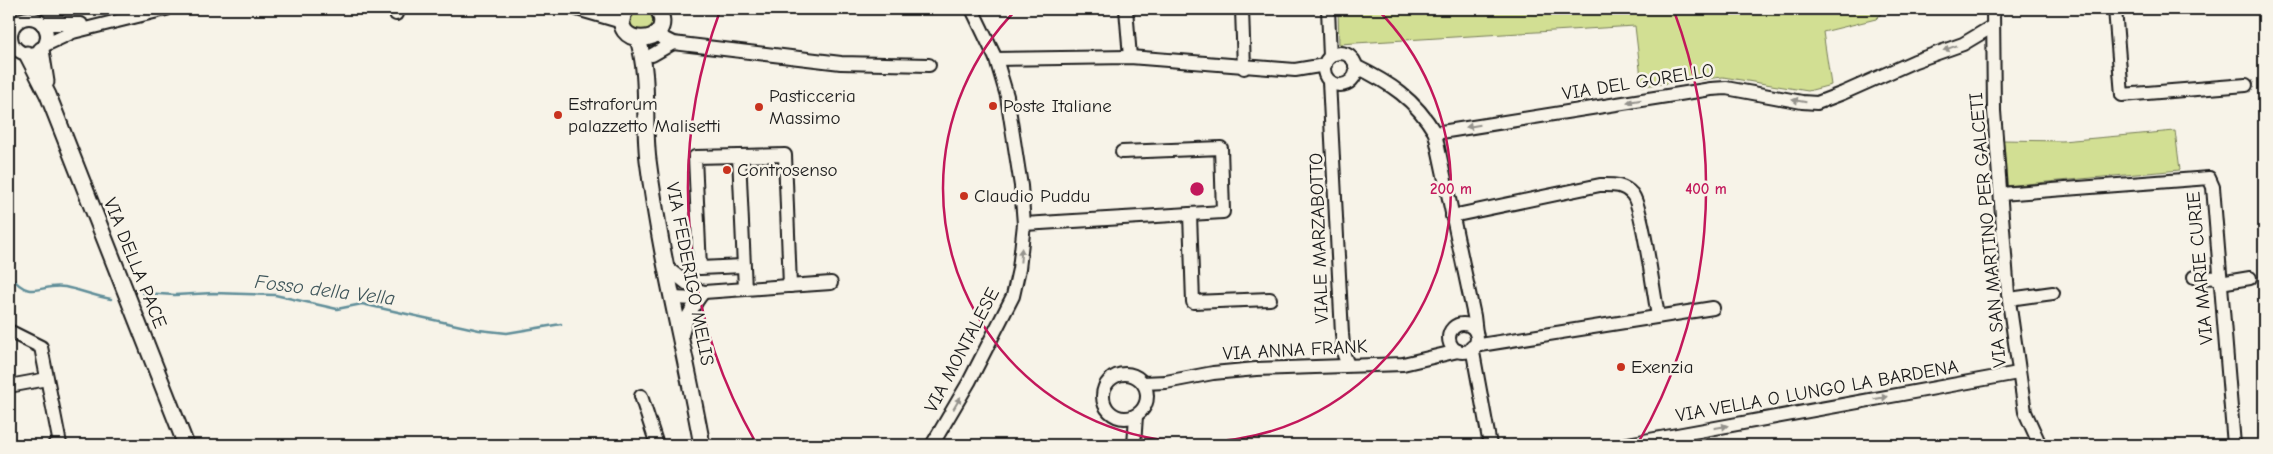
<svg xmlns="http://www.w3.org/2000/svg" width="2273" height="454" font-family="'Comic Neue',sans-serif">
<rect width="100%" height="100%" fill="#f7f3e8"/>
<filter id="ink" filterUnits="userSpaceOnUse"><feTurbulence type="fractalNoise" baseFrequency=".02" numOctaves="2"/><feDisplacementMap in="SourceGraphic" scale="10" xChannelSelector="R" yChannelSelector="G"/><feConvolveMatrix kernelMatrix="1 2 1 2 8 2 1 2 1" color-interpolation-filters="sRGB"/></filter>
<g filter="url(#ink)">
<g fill="#d2df93" stroke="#777e58">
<path d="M634 9H651L655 27 640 34 630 26 629 18Z"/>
<path d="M1338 9H1886L1876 19 1823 32 1831 85 1808 91 1723 77 1642 86 1635 26 1339 44Z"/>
<path d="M2175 131 2180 170 2004 186 2001 140 2062 141Z"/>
</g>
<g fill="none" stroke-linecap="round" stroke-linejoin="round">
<g stroke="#608e99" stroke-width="2.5">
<path d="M9 275C33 303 38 283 65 287 80 290 95 296 111 299"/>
<path d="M143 293 175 295 213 293 275 295 337 309 362 304 479 330 507 333 561 324"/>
</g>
<g stroke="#1c1c1c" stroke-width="16">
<g id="minor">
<path d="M394 9 396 14"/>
<path d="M577 9 622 22"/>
<path d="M1126 9 1130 57"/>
<path d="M1242 9 1244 68"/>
<path d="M1328 9 1330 57"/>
<path d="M1993 9 1994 111 2008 294 2025 412 2040 445"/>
<path d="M2115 9 2122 95 2246 85"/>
<circle cx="29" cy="36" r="18"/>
<path d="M42 24H81"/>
<path d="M655 34 673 43 841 63 929 65"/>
<path d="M45 45 73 32 166 9"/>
<circle cx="1340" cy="69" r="16"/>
<path d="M652 55 673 43"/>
<path d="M996 59 1130 57 1295 70 1325 65"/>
<path d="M1355 66C1390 83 1415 99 1435 133L1474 316 1476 333"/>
<path d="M1329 81 1342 334 1344 355 1348 365"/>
<path d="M1435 133 1711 89 1726 88 1802 102 1817 103 1843 93 1915 61 1963 44 1993 26"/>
<path d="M739 156 695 157 700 268 743 266"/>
<path d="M2001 194 2209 178 2213 187 2234 445"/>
<path d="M1190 214 1193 302 1270 299"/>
<path d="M1452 216 1600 185C1613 185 1623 184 1632 194 1642 204 1654 295 1658 316"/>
<path d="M1024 224 1223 212 1221 148 1122 152"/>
<path d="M666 267 694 289 704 292 831 283"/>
<path d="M2194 277 2219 278"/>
<path d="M2220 283 2250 278"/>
<path d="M745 289 739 156 785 155 790 286"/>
<path d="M672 298 698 299 702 294"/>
<path d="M2009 299 2053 293"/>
<circle cx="1463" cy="338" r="14"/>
<path d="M9 331 41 347 60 444 54 445"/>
<path d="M681 338 687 318 698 299"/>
<path d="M1474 346 1713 308"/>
<path d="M1472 347 1490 445"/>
<circle cx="1125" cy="396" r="22"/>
<path d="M1143 383 1166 382 1213 373 1256 369 1403 364 1458 351"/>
<path d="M9 386 47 379"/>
<path d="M641 396 657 445"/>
<path d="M932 445 969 382 1013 296 1019 269 1024 224 1021 186 1007 96 996 59 972 9"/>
<path d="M1134 445 1136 416"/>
<path d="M1622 445 2018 373"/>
</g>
</g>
<g stroke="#1c1c1c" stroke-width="19">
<g id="major">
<path d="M626 9C604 48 679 48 658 9"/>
<path d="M638 39C650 78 643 119 648 160 660 256 685 350 702 445"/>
<path d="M41 50 46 82"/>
<path d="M27 54 48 95 186 445"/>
</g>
</g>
<use href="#minor" stroke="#f7f3e8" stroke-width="12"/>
<use href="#major" stroke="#f7f3e8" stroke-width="15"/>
</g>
<defs><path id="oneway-solid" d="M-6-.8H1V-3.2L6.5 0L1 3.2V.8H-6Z" transform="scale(1.25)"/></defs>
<g fill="#94928c">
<use href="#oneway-solid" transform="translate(1950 48) rotate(160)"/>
<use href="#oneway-solid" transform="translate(1634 101) rotate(171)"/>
<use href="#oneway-solid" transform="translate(1799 101) rotate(-171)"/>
<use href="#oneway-solid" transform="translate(1473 126) rotate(171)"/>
<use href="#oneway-solid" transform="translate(1021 255) rotate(-85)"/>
<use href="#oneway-solid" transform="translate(1881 398) rotate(-10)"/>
<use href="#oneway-solid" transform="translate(957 403) rotate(-60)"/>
<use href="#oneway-solid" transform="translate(1721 427) rotate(-10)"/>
</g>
</g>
<g fill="none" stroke="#c2185b" stroke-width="2.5">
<path d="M1377 9A254 254 0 1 1 1017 9"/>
<path d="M756 443A509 509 0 0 1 720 11M1674 11A509 509 0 0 1 1638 443"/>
</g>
<g fill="#c8321e" stroke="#f7f3e8" stroke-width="2">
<circle cx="993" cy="106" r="5"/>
<circle cx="759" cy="107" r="5"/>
<circle cx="558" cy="115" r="5"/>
<circle cx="727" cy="170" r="5"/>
<circle cx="964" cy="196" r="5"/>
<circle cx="1621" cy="367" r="5"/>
</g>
<g text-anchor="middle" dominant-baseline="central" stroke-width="5" stroke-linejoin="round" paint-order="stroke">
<g font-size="19" fill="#1c1c1c" stroke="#f7f3e8">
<text transform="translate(1638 82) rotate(-9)">VIA DEL GORELLO</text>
<text transform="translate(1988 230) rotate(-95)">VIA SAN MARTINO PER GALCETI</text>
<text transform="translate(1319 238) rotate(-92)">VIALE MARZABOTTO</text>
<text transform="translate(135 263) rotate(68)">VIA DELLA PACE</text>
<text transform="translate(2200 268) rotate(-95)">VIA MARIE CURIE</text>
<text transform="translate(690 274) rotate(79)">VIA FEDERIGO MELIS</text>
<text transform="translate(962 350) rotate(-62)">VIA MONTALESE</text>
<text transform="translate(1295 350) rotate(-3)">VIA ANNA FRANK</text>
<text transform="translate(1817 391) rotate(-10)">VIA VELLA O LUNGO LA BARDENA</text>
</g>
<g font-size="19" fill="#1c1c1c" stroke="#f7f3e8" text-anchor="start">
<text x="769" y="96">Pasticceria<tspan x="769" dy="22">Massimo</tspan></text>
<text x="568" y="104">Estraforum<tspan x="568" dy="22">palazzetto Malisetti</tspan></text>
<text x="1003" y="106">Poste Italiane</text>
<text x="737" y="170">Controsenso</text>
<text x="974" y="196">Claudio Puddu</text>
<text x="1631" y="367">Exenzia</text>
</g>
<g font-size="20" font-style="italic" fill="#3e555a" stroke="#f7f3e8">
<text transform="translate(325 290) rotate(7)">Fosso della Vella</text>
</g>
</g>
<circle cx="1197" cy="189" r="8" fill="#c2185b" stroke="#f7f3e8" stroke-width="2.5"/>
<g font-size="15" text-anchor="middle" font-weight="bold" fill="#c2185b" stroke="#f7f3e8" stroke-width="5" stroke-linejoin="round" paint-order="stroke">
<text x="1451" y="194">200 m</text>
<text x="1706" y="194">400 m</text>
</g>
<rect width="2273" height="454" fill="none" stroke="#f7f3e8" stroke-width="30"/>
<rect x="15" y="15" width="2243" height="424" fill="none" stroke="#1c1c1c" stroke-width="2" filter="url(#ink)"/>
</svg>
